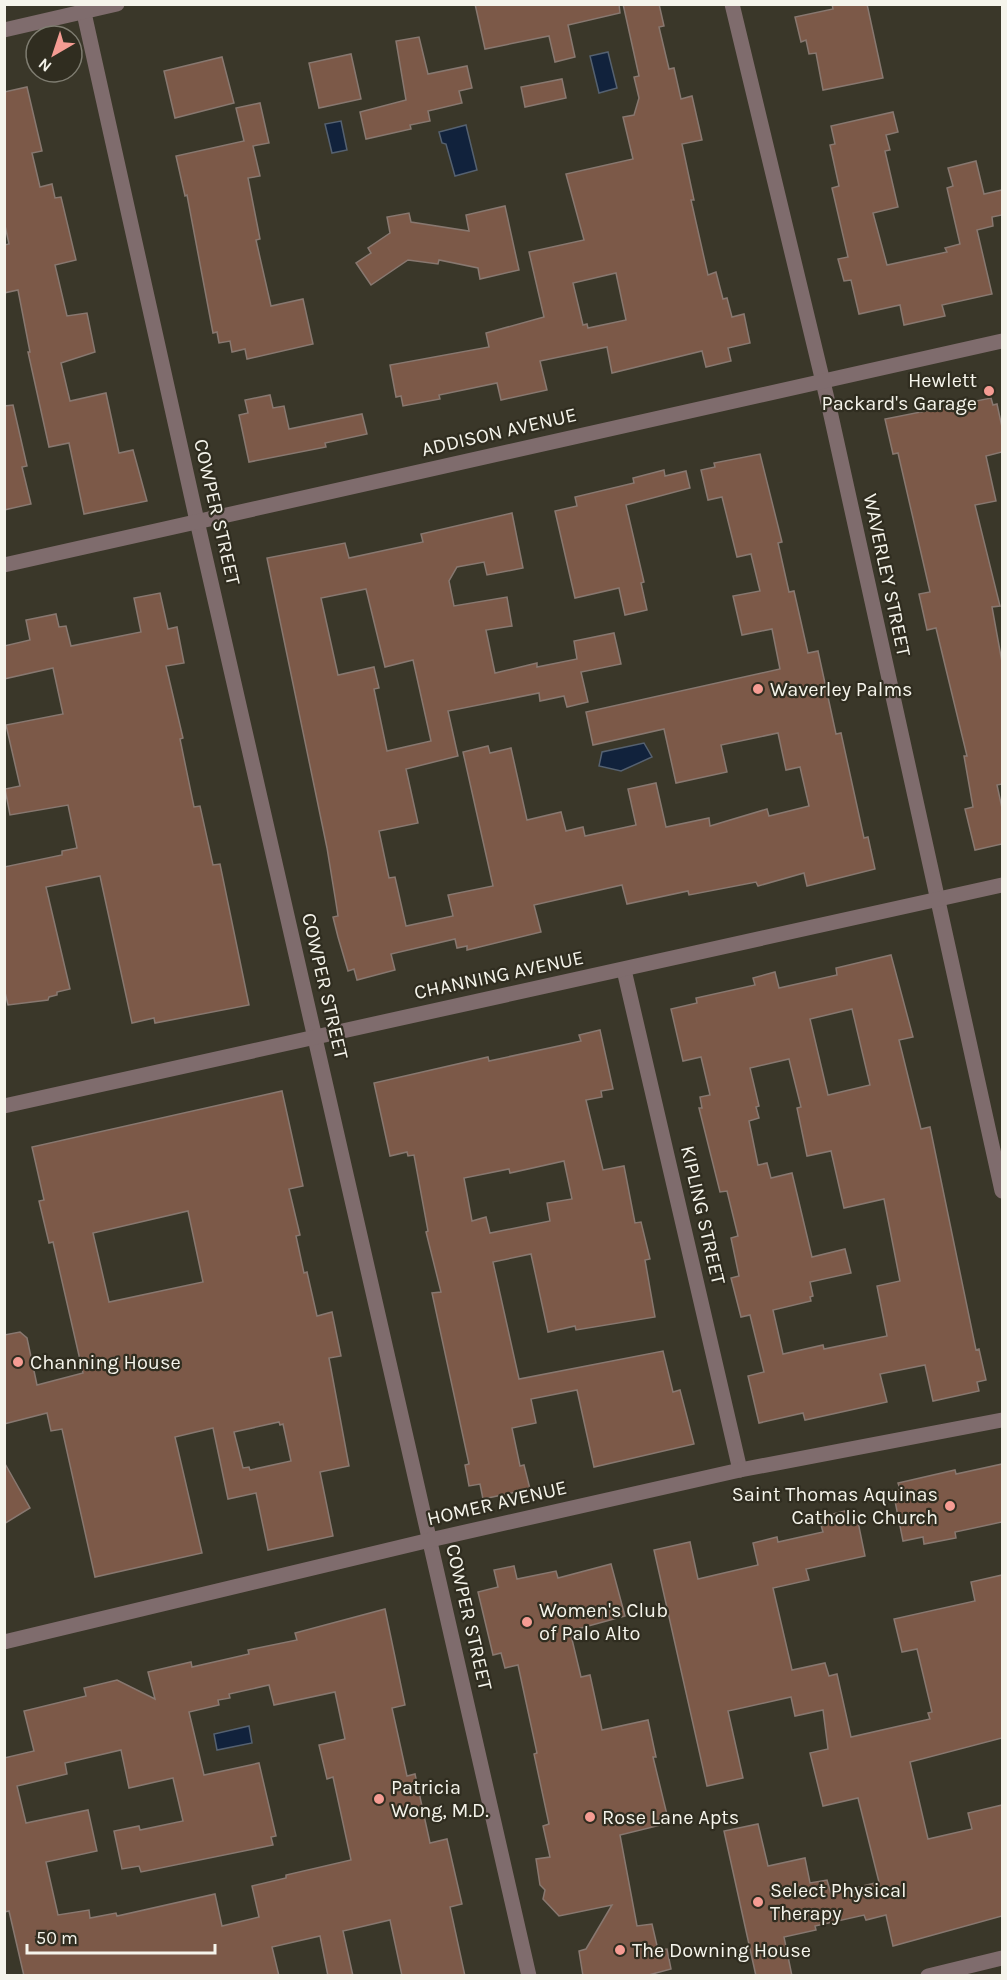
<svg xmlns="http://www.w3.org/2000/svg" width="1007" height="1980" font-family="Karla,sans-serif">
<rect width="100%" height="100%" fill="#3a3729"/>
<g fill="#11223c" stroke="#556170" stroke-width="1.5">
<path d="M608 52 617 88 599 93 590 56Z"/>
<path d="M341 121 347 150 332 153 325 124Z"/>
<path d="M466 125 477 170 455 176 446 144 442 143 439 132Z"/>
<path d="M644 743 652 757 621 771 599 766 602 752Z"/>
<path d="M249 1726 252 1743 217 1750 214 1734Z"/>
</g>
<g fill="#7c5948" stroke="#887870" stroke-width="1.5" fill-rule="evenodd">
<path d="M475 4H619L620 13 568 25 575 57 555 62 549 36 485 49Z"/>
<path d="M623 4H659L664 26 659 27 669 69 674 68 681 99 692 96 702 140 682 144 694 200H691L708 275 716 272 723 299 727 298 732 317 744 314 750 343 728 348 731 361 706 367 702 351 612 373 607 347 540 361 547 390 501 400 497 383 439 395 440 399 403 406 401 396 396 397 390 365 489 347 486 333 544 317 529 252 584 240 566 174 633 159 623 117 634 115 639 98 634 77 639 76ZM616 273 626 320 588 328 587 324 583 325 573 283Z"/>
<path d="M832 4H867L883 78 823 90 816 53 809 54 806 40 801 42 795 17 833 9Z"/>
<path d="M419 37 428 74 467 66 472 88 459 91 462 103 428 111 430 121 410 125 411 129 366 139 360 112 406 100 396 41Z"/>
<path d="M351 54 361 99 319 108 309 63Z"/>
<path d="M222 57 234 103 175 118 164 71Z"/>
<path d="M562 79 566 98 525 107 521 87Z"/>
<path d="M27 87 42 151 32 153 40 187 52 184 55 198 61 197 76 260 55 265 67 316 87 313 95 352 61 363 70 401 106 393 119 453 133 450 147 501 84 514 69 443 49 447 28 352H30L18 290 4 293V245L9 244 4 221V92Z"/>
<path d="M260 103 269 143 253 146 260 176 248 178 260 239 256 240 271 306 303 299 313 344 247 359 245 349 232 352 230 341 219 343 217 332 213 333 187 195 185 196 176 156 244 141 236 108Z"/>
<path d="M893 112 898 132 886 135 890 150 885 151 898 207 873 213 887 265 947 252 945 248 960 244 947 188 953 186 948 168 976 161 984 194 1002 190V215L992 217 993 226 977 230 992 294 942 305 945 316 904 325 900 305 859 314 851 280 844 281 838 259 848 257 832 188 839 186 830 145 835 144 831 126Z"/>
<path d="M505 206 519 270 480 279 478 268 439 260 438 264 408 260 371 285 356 263 371 253 368 248 390 233 387 217 409 213 411 222 469 231 466 215Z"/>
<path d="M270 395 273 408 284 406 289 429 362 414 367 434 325 443 326 447 249 462 239 415 248 413 245 400Z"/>
<path d="M991 398 993 405 997 404 1002 427V452L986 456 996 501 975 505 1000 606 992 607 1002 662V784L997 785 1002 808V844L975 850 965 809 973 807 964 756H967L936 628 927 630 919 594 930 592 898 453 893 454 885 419Z"/>
<path d="M13 405 27 466 22 467 31 504 4 510V406Z"/>
<path d="M760 454 782 542 778 543 789 592 794 591 808 653 818 651 836 734 841 733 864 838 868 837 875 869 807 886 804 873 758 886 756 882 689 895 688 891 627 904 622 885 534 905 541 932 467 950V946L457 948 455 939 391 954 395 970 357 980 354 969 348 971 338 937 333 917 338 916 336 903 327 848 267 558 345 543 349 558 423 542 421 534 512 513 523 568 487 575 484 562 457 567 449 581 454 606 507 597 512 626 486 630 495 673 537 663V667L577 659 574 641 614 633 621 664 581 672 588 702 567 707 564 696 540 701 539 693 448 711 458 756 406 769 418 823 379 831 389 878 395 877 406 926 453 916 448 895 493 886 463 752 488 746 490 753 511 748 527 820 561 812 566 831 583 827 585 836 636 825 628 789 656 783 666 827 709 818 710 826 767 809 769 816 809 806 800 767 786 770 778 733 721 745 727 772 676 783 664 729 593 745 586 712 780 669 772 629 742 635 733 596 760 591 751 554 737 557 722 497 708 500 701 470 715 467 714 463ZM366 589 385 667 413 660 431 741 387 751 374 689 379 688 374 667 338 675 321 598Z"/>
<path d="M664 470 665 476 686 471 690 488 626 505 644 582 641 583 647 610 625 615 619 588 575 598 555 511 577 506 575 497 634 483 633 478Z"/>
<path d="M160 593 168 629 177 627 184 663 166 666 183 738 180 739 194 807 200 806 213 865 220 864 249 1005 155 1023 154 1018 132 1023 100 876 46 887 70 989 57 992V995L49 997 48 1000 8 1005 4 988V867L62 855V851L77 848 68 805 10 815 5 789 20 786 6 725 63 714 53 668 4 679V646L30 640 26 620 56 614 59 627 66 626 71 646 141 632 134 598Z"/>
<path d="M891 955 913 1037 899 1040 921 1129 930 1127 976 1350 979 1349 986 1380 977 1382 979 1391 933 1401 925 1365 880 1374 887 1402 805 1420 803 1413 759 1423 748 1376 764 1372 750 1315 741 1317 731 1278 739 1276 731 1238 738 1236 727 1191 720 1192 699 1108H702L700 1097 710 1095 701 1057 683 1061 671 1009 697 1003 696 998 755 985 753 978 775 972 779 988 837 975 836 968ZM852 1009 870 1085 828 1095 810 1019ZM789 1059 801 1107 797 1108 807 1156 831 1151 844 1208 884 1199 900 1281 877 1286 887 1336 824 1349 823 1345 783 1354 773 1310 811 1301 810 1297 813 1296 810 1282 851 1273 845 1249 812 1257 792 1173 771 1178 767 1163 758 1165 749 1121 759 1118 756 1107 759 1106 750 1068Z"/>
<path d="M600 1030 613 1089 601 1091 602 1097 586 1100 603 1170 624 1166 635 1223 641 1222 650 1259 645 1260 655 1317 576 1330 575 1326 548 1332 531 1254 493 1262 519 1379 663 1351 673 1392 680 1390 694 1444 594 1467 577 1390 531 1399 536 1423 512 1428 520 1466 524 1465 530 1489 483 1499 480 1484 469 1486 465 1465 469 1464 432 1293 441 1292 426 1232 428 1231 414 1155 408 1156 407 1152 390 1156 374 1083 488 1057 489 1061 563 1045 581 1041 579 1035ZM564 1161 572 1199 547 1203 550 1221 490 1233 486 1217 472 1221 464 1178 509 1169 510 1173Z"/>
<path d="M282 1091 303 1186 289 1189 300 1235 296 1236 304 1273 307 1272 317 1316 332 1312 341 1356 329 1358 349 1466 320 1472 333 1536 268 1550 256 1493 228 1499 213 1428 175 1437 202 1553 95 1577 62 1429 51 1431 47 1413 4 1424V1335L20 1332 27 1338 37 1385 83 1373 53 1242 49 1243 39 1201 44 1200 32 1147ZM188 1211 203 1282 109 1302 93 1233ZM279 1422 280 1425 283 1424 291 1461 250 1470 249 1467 243 1468 234 1432Z"/>
<path d="M4 1462 30 1508 4 1524Z"/>
<path d="M1002 1464V1522L955 1532 956 1538 924 1544 923 1537 903 1541 893 1491 900 1489 898 1483 955 1470 956 1474Z"/>
<path d="M849 1510 851 1518 857 1517 865 1556 806 1569 809 1580 773 1588 792 1670 825 1663 829 1676 837 1674 851 1737 930 1719 928 1713 932 1712 917 1649 902 1652 894 1619 975 1601 971 1582 1002 1575V1738L910 1762 928 1839 972 1829 968 1813 1002 1805V1916L893 1946 886 1915 866 1920 864 1915 815 1926 816 1930 784 1937 792 1976H756L724 1831 758 1824 768 1866 805 1858 810 1883 827 1880 831 1894 879 1882 858 1798 823 1806 810 1753 828 1749 823 1710 795 1716 791 1697 728 1711 743 1778 707 1786 654 1550 690 1542 698 1579 758 1565 753 1543 777 1537 778 1542 823 1532 821 1525 827 1523 825 1516Z"/>
<path d="M611 1564 625 1616 570 1631 581 1677 590 1675 602 1730 648 1720 656 1757H653L669 1823 620 1835 637 1926 652 1924 658 1950 667 1949 671 1969 645 1976H583L579 1951 586 1949 612 1905 559 1916 543 1899 545 1890 540 1885 536 1859 550 1857 543 1826 549 1824 534 1754 537 1753 518 1665 505 1668 501 1653 493 1655 478 1592 498 1587 494 1570 514 1566 517 1579 556 1571 558 1578Z"/>
<path d="M385 1609 405 1705 392 1708 407 1776 415 1774 430 1843 447 1839 462 1904 450 1907 465 1976H402L390 1920 343 1931 353 1976H328L320 1936 272 1947 279 1976H24L9 1911 4 1912V1758L34 1751 24 1711 86 1696 84 1688 117 1680 155 1699 148 1672 191 1662 192 1667 249 1654 248 1650 297 1640 295 1633ZM269 1685 274 1705 335 1692 345 1739 319 1745 327 1779 333 1777 351 1860 286 1875V1878L252 1886 259 1917 222 1926 215 1894 117 1916 116 1913 90 1918 89 1910 58 1915 46 1862 97 1851 88 1810 26 1823 17 1786 67 1774 65 1763 121 1750 129 1788 173 1778 183 1821 140 1830 139 1826 114 1831 122 1869 139 1866 141 1872 273 1845 271 1837 276 1836 259 1763 204 1775 189 1712 219 1705 218 1700 230 1698 229 1694Z"/>
</g>
<g fill="none" stroke-linecap="round" stroke-linejoin="round">
<g stroke="#7f6c6d" stroke-width="15">
<path d="M82 4 197 521 529 1976"/>
<path d="M732 4 830 411 1002 1191"/>
<path d="M4 30 117 4"/>
<path d="M4 565 1002 341"/>
<path d="M624 970 740 1470"/>
<path d="M928 1976 1002 1958"/>
</g>
<g stroke="#7f6c6d" stroke-width="15">
<path d="M4 1106 1002 885"/>
<path d="M4 1642 430 1540 740 1470 1002 1420"/>
</g>
</g>
<g fill="#f59c93" stroke="#302d20" stroke-width="2">
<circle cx="989" cy="391" r="6"/>
<circle cx="758" cy="689" r="6"/>
<circle cx="18" cy="1362" r="6"/>
<circle cx="950" cy="1506" r="6"/>
<circle cx="527" cy="1622" r="6"/>
<circle cx="379" cy="1799" r="6"/>
<circle cx="590" cy="1817" r="6"/>
<circle cx="758" cy="1902" r="6"/>
<circle cx="620" cy="1950" r="6"/>
</g>
<g text-anchor="middle" dominant-baseline="central" stroke-width="4.5" stroke-linejoin="round" paint-order="stroke">
<g font-size="20" fill="#f5f4eb" stroke="#302d20" text-anchor="start">
<text x="977" y="380" text-anchor="end">Hewlett<tspan x="977" dy="23">Packard's Garage</tspan></text>
<text x="770" y="689">Waverley Palms</text>
<text x="30" y="1362">Channing House</text>
<text x="938" y="1494" text-anchor="end">Saint Thomas Aquinas<tspan x="938" dy="23">Catholic Church</tspan></text>
<text x="539" y="1610">Women's Club<tspan x="539" dy="23">of Palo Alto</tspan></text>
<text x="391" y="1787">Patricia<tspan x="391" dy="23">Wong, M.D.</tspan></text>
<text x="602" y="1817">Rose Lane Apts</text>
<text x="770" y="1890">Select Physical<tspan x="770" dy="23">Therapy</tspan></text>
<text x="632" y="1950">The Downing House</text>
</g>
<g font-size="20" fill="#f5f4eb" stroke="#302d20">
<text transform="translate(499 432) rotate(-13)">ADDISON AVENUE</text>
<text transform="translate(217 512) rotate(77)">COWPER STREET</text>
<text transform="translate(887 575) rotate(78)">WAVERLEY STREET</text>
<text transform="translate(499 975) rotate(-12)">CHANNING AVENUE</text>
<text transform="translate(325 986) rotate(77)">COWPER STREET</text>
<text transform="translate(703 1215) rotate(77)">KIPLING STREET</text>
<text transform="translate(497 1503) rotate(-13)">HOMER AVENUE</text>
<text transform="translate(469 1617) rotate(77)">COWPER STREET</text>
</g>
</g>
<rect width="1007" height="1980" fill="none" stroke="#f5f4eb" stroke-width="12"/>
<g transform="translate(54 54) rotate(219)"><circle r="28" fill="#302d20" stroke="#7f7d71" stroke-width="1.5"/>
<path d="M0-4.5L10 22L0 15L-10 22Z" fill="#f59c93"/>
<text y="-9" font-size="16" font-weight="bold" text-anchor="middle" fill="#f5f4eb">N</text>
</g>
<path d="M27 1944v9h188v-9" fill="none" stroke="#f5f4eb" stroke-width="3"/>
<text x="36" y="1944" font-size="18" fill="#f5f4eb" stroke="#302d20" stroke-width="4.5" paint-order="stroke">50 m</text>
</svg>
